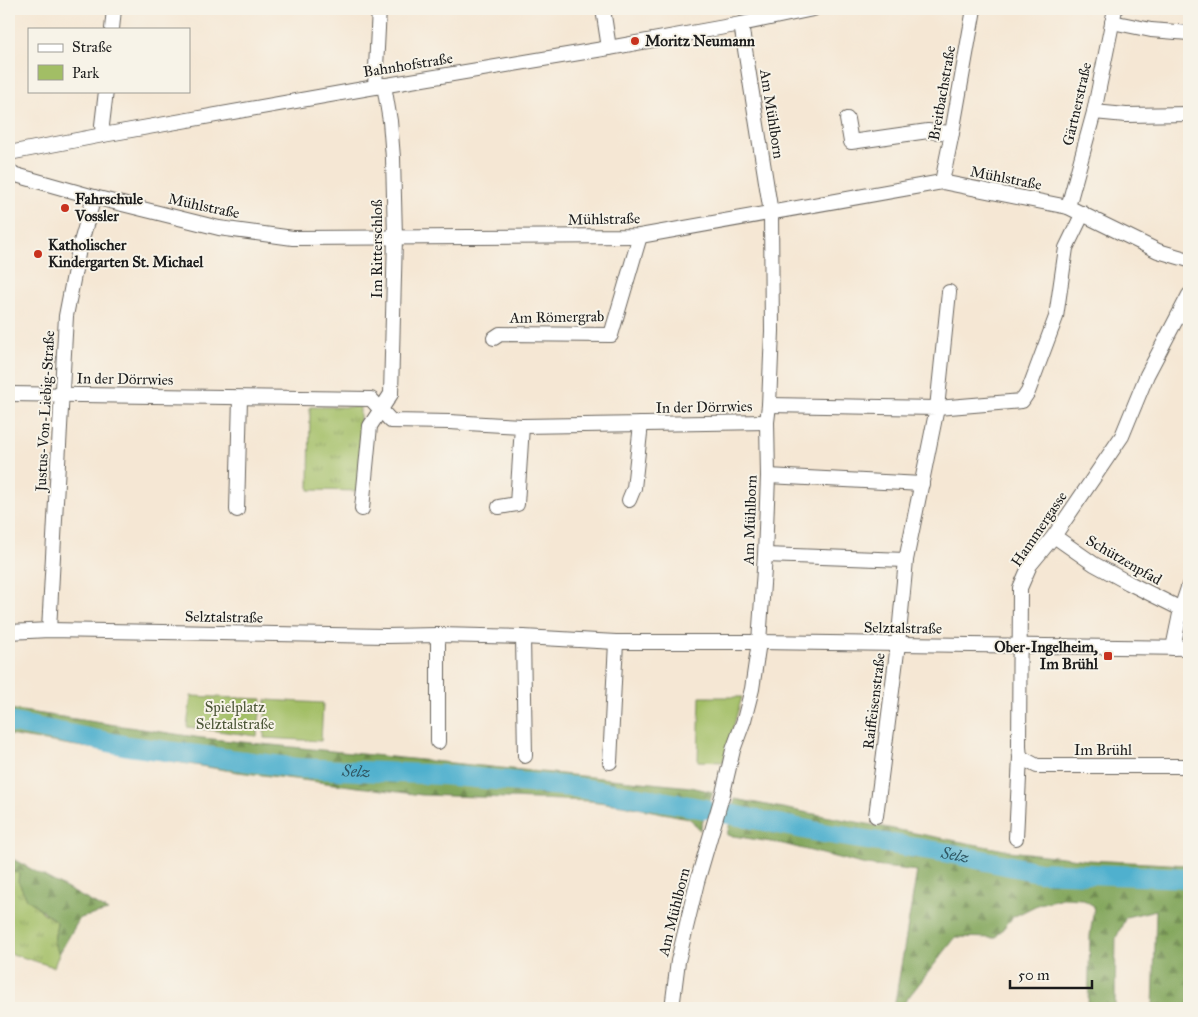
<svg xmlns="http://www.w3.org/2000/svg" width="1198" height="1017" font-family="'IM FELL Great Primer',serif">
<defs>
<pattern id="grass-tufts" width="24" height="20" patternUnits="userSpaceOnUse" patternTransform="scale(1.25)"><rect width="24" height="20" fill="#a2be65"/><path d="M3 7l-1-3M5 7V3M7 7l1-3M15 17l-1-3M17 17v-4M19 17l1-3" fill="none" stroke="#839a52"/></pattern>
<pattern id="forest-firs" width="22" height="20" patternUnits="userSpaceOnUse" patternTransform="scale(1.25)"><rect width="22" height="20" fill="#81a55a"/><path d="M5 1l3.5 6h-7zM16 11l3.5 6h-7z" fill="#69864a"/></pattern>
</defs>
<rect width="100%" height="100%" fill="#f7f3e8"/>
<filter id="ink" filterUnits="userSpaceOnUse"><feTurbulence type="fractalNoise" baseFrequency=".02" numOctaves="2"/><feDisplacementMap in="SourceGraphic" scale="10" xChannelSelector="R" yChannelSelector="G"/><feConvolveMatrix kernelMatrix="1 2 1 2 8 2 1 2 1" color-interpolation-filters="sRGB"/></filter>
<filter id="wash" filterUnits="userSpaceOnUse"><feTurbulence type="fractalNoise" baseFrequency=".0096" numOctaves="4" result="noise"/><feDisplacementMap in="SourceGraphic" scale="20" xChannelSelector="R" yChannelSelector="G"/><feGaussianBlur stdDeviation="1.12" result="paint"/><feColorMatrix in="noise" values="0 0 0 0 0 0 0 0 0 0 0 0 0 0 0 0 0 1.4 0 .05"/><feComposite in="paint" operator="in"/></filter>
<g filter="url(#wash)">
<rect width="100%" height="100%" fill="#f5e7d4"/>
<g fill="url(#grass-tufts)" stroke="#5f6d40">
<path d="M310 407H360V491L309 490Z"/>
<path d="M9 871 19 873 42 912 57 922 54 942 59 954 54 967 9 953Z"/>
</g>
<g fill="url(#forest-firs)" stroke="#4e603b">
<path d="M9 709 202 738 691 787 713 792 700 830C695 827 694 821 688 818L622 805 590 801 422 795 238 772 9 735Z"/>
<path d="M735 799 1010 851 1088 860 1189 865V1008H1153L1156 910 1126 917 1116 938 1115 1008H1088L1090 936 1094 906 1082 899 1063 898 1039 904 1013 917 995 938 956 937 900 1008H894L917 871 866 865 783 844 727 835Z"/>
<path d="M9 857 108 911 80 918 59 954 54 942 57 922 27 899 18 881 19 873 9 870Z"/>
</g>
<g fill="#a2be65" stroke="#5f6d40">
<path d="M191 696 262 699 257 736 187 727Z"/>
<path d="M700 697H742L723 762 698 761Z"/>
<path d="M266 700 323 703 321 741 264 738Z"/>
</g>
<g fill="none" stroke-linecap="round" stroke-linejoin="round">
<g stroke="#4fb0ce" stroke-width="20">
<path id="s1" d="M9 722 128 746 298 768 443 775 574 787 662 801 705 809"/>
<path id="s2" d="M724 813 823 833 948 853 1039 872 1189 878"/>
</g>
</g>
</g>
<g filter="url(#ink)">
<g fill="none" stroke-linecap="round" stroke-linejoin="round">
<g stroke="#68635c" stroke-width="16">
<g id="minor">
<path d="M603 9 609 48"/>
<path d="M1112 22 1151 30 1189 33"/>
<path d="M112 29 114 9"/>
<path d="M375 87 379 9"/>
<path d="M1094 112 1126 115 1189 114"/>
<path d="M847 119 851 142 928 131 952 133"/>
<path d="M103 135 102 125 106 91"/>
<path d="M9 153 103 135 375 87 609 48 741 24 813 9"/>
<path d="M9 171 16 175 94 197 219 228 293 238 640 236 942 182 1068 207 1158 251 1189 260"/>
<path d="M942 182 952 133 974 9"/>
<path d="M1068 207 1094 112 1115 9"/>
<path d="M949 292 937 408 1022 401 1028 392 1056 317 1066 248 1083 213"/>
<path d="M494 338 500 334 611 335 640 236"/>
<path d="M9 394 371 399 391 421 449 422 522 426 767 422"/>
<path d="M769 405 937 408 906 560 898 644 876 816"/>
<path d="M768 476 922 484"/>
<path d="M629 500 634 488 641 424"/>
<path d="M499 507 517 504 522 426"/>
<path d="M362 509 370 426 391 394 395 237 393 158 390 121 384 85"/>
<path d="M237 510 240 398"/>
<path d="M1054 536 1094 564 1129 583 1181 609"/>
<path d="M765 555 906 560"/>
<path d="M49 630 66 316 79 249 94 197"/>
<path d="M9 632 49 630 386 636 438 635 523 637 616 642H759L1189 648"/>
<path d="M523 637 525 756"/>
<path d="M1173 648 1181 609 1189 585"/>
<path d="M438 742V635"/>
<path d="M1020 757 1037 766H1189"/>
<path d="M610 762 616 642"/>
<path d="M1016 838 1020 757 1019 747 1020 588 1030 565 1054 536 1122 436 1147 375 1189 295"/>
<path d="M672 1008 678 961 697 882 723 793 733 750 744 720 752 689 759 642 765 555 768 476 767 422 769 405 772 331 771 213 741 24"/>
</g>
</g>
<use href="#minor" stroke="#fff" stroke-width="14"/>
</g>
</g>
<g fill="#c8321e" stroke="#f7f3e8" stroke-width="2">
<circle cx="635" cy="41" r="5"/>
<circle cx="65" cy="208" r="5"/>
<circle cx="38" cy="254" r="5"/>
<rect x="1103" y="651" width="10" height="10" rx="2.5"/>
</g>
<g text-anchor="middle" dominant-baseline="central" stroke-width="4" stroke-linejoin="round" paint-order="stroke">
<g font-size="15" font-weight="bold" fill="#1c1c1c" stroke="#f7f3e8" text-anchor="start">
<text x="645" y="41">Moritz Neumann</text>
<text x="75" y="199">Fahrschule<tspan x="75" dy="17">Vossler</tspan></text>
<text x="48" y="245">Katholischer<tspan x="48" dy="17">Kindergarten St. Michael</tspan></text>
<text x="1098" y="647" text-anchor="end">Ober-Ingelheim,<tspan x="1098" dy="17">Im Brühl</tspan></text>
</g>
<g font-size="15" fill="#1c1c1c" stroke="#f7f3e8">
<text transform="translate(408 65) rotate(-9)">Bahnhofstraße</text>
<text transform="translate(942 93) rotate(-80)">Breitbachstraße</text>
<text transform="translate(1077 104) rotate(-77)">Gärtnerstraße</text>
<text transform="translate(772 114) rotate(81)">Am Mühlborn</text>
<text transform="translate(1006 178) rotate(11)">Mühlstraße</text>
<text transform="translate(204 206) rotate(12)">Mühlstraße</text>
<text transform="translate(604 219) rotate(-1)">Mühlstraße</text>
<text transform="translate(377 249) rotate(-90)">Im Ritterschloß</text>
<text transform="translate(557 317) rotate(-1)">Am Römergrab</text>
<text transform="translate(125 379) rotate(1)">In der Dörrwies</text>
<text transform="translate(704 407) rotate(-1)">In der Dörrwies</text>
<text transform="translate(45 411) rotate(-87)">Justus-Von-Liebig-Straße</text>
<text transform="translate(750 520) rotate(-88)">Am Mühlborn</text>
<text transform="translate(1039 529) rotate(-56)">Hammergasse</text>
<text transform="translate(1124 560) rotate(30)">Schützenpfad</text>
<text transform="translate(224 617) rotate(1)">Selztalstraße</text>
<text transform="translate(903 628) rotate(1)">Selztalstraße</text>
<text transform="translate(874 701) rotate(-83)">Raiffeisenstraße</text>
<text x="1103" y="750">Im Brühl</text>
<text transform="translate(674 912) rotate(-76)">Am Mühlborn</text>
</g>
<g font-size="15" fill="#4b5536" stroke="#f7f3e8">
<text x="235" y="707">Spielplatz<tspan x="235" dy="17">Selztalstraße</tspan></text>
</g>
<g font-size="16" font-style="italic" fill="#305763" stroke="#f7f3e8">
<text stroke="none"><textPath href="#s1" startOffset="351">Selz</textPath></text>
<text stroke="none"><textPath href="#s2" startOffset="235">Selz</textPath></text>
</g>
</g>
<rect width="1198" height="1017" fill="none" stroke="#f7f3e8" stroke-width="30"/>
<rect x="28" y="28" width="162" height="65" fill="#f7f3e8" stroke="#9f9d96"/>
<rect x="38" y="44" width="25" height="8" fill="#ffffff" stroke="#9f9d96"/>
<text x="72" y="52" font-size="15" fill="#1c1c1c">Straße</text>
<rect x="38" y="65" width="25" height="15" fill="#a2be65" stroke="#9f9d96"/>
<text x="72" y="78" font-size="15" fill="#1c1c1c">Park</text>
<path d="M1010 980v8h82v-8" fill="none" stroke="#1c1c1c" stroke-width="2.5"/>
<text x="1018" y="980" font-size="15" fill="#1c1c1c" stroke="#f7f3e8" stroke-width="4" paint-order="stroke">50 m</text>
</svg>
